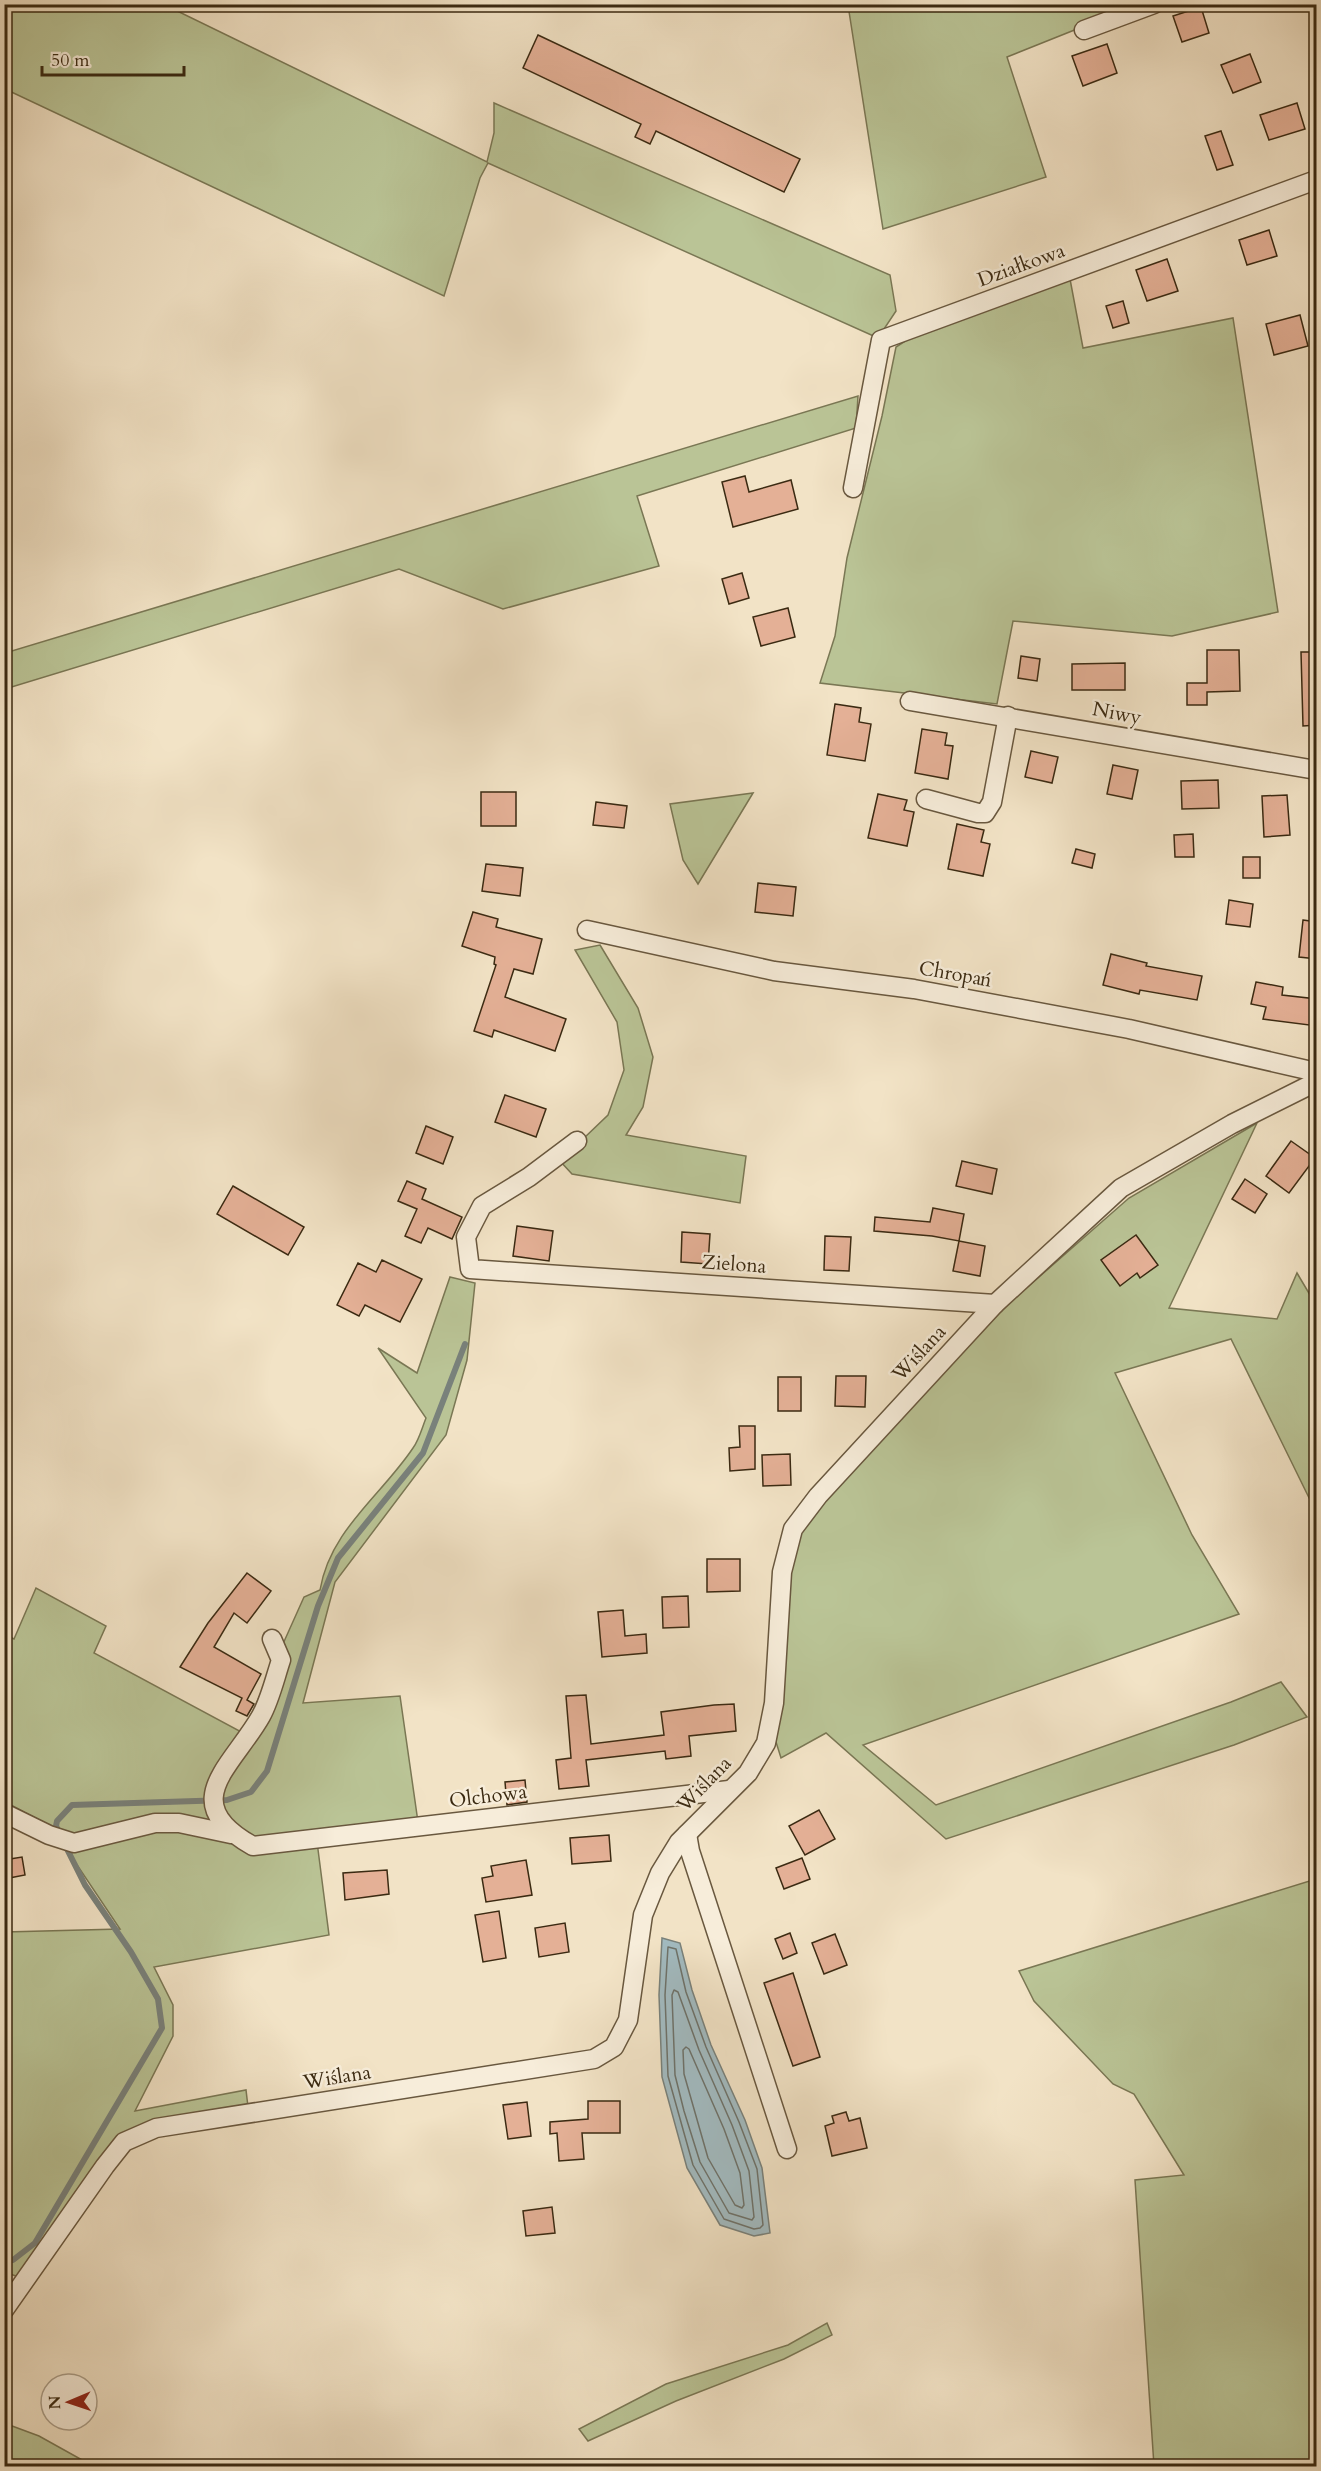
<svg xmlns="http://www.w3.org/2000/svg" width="1321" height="2471" font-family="Cardo,serif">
<rect width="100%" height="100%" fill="#f2e3c6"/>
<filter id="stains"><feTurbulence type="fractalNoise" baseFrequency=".00333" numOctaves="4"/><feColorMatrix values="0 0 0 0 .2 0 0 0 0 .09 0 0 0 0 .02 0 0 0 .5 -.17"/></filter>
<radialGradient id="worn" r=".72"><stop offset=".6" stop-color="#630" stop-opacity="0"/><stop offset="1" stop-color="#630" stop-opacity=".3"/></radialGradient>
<g fill="#bac496" stroke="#7a7754" stroke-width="1.5">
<path d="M5 5H165L487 162 494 133V103L890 275 896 311 878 338 488 163 480 178 444 296 5 89Z"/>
<path d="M848 5H1137L1007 57 1046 177 883 229Z"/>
<path d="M1070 279 1083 348 1233 318 1278 612 1172 636 1013 621 997 704 820 683 835 636 847 558 882 416 896 347 913 336Z"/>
<path d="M858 396 856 428 637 496 659 566 503 609 399 569 5 689V653Z"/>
<path d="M753 793 698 884 683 860 670 804Z"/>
<path d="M600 945 638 1008 653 1057 643 1107 626 1135 746 1156 740 1203 572 1174 560 1161 608 1115 624 1070 617 1022 575 950Z"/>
<path d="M1257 1123 1169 1308 1277 1319 1297 1273 1316 1305V1512L1231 1339 1115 1373 1192 1535 1239 1614 863 1745 936 1805 1231 1702 1281 1682 1307 1717 1234 1745 946 1839 826 1733 781 1758 776 1742 790 1576 800 1531 831 1492 1007 1305 1129 1198Z"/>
<path d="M450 1277 475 1283 467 1360 446 1435 335 1582 303 1703 400 1696 418 1822 316 1834 329 1935 154 1967 173 2005V2036L135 2111 246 2090 248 2107 127 2133 19 2277 4 2272 5 1932 120 1929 51 1826 5 1802 4 1634 14 1639 36 1588 106 1626 94 1653 243 1733 304 1597 320 1590C330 1530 381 1496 413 1448 419 1440 422 1428 426 1418L378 1348 417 1373Z"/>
<path d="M1316 1879V2466H1154L1135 2180 1184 2175 1134 2094 1113 2084 1034 2001 1019 1971Z"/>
<path d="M827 2323 832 2335 784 2359 676 2401 588 2441 579 2429 666 2384 788 2345Z"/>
<path d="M4 2423 39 2436 93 2466H33L5 2462Z"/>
</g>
<path fill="#a2bbc1" stroke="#79817b" stroke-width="1.5" d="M662 1938 680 1943 692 1990 711 2045 745 2120 762 2168 770 2233 754 2236 720 2225 687 2168 662 2077 659 1995Z"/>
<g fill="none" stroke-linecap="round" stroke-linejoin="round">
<g stroke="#6e726a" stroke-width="1.5">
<path d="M668 1947 676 1949 686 1992 706 2047 739 2122 757 2169 763 2225 760 2228 754 2229 724 2219 693 2165 668 2076 665 1995Z"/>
<path d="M674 1990 678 1992 699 2050 732 2125 749 2171 754 2217 752 2220 729 2213 700 2162 684 2111 675 2075 672 1995Z"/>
<path d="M686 2047 689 2049 724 2129 740 2173 744 2205 742 2208 735 2205 708 2158 684 2074 683 2050Z"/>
</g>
<g stroke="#79817b" stroke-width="6">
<path d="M60 1834 56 1826 57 1821 72 1805 227 1800 251 1792 267 1771 318 1606 338 1558 423 1453 465 1344"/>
<path d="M13 2260 35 2243 162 2028 158 1999 131 1952 85 1885 65 1845"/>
</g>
</g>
<g fill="#e4b096" stroke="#3b2a12" stroke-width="1.5">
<path d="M1201 7 1209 33 1182 42 1173 16Z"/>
<path d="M538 35 800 159 784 192 656 131 650 144 635 137 641 124 523 68Z"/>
<path d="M1107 44 1117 73 1083 86 1072 56Z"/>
<path d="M1250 54 1261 82 1233 93 1221 65Z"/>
<path d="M1297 103 1305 129 1269 140 1260 115Z"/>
<path d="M1221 131 1233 165 1217 170 1205 136Z"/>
<path d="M1269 230 1277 256 1247 265 1239 240Z"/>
<path d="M1167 259 1178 291 1147 301 1136 270Z"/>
<path d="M1123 301 1129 323 1113 328 1106 306Z"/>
<path d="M1300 315 1308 346 1274 355 1266 324Z"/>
<path d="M745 476 749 492 791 480 798 509 733 527 722 482Z"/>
<path d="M742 573 749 598 729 604 722 579Z"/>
<path d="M788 608 795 637 761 646 753 617Z"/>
<path d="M1207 650H1239L1240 691 1207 692V705H1187V683H1207Z"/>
<path d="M1301 652H1317V725L1303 726Z"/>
<path d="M1021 656 1040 659 1037 681 1018 678Z"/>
<path d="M1125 663V690H1072V664Z"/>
<path d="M835 704 861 708 859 722 871 724 865 761 827 755Z"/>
<path d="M922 729 947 733 945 745 953 746 948 779 915 773Z"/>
<path d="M1031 751 1058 757 1052 783 1025 777Z"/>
<path d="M1113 765 1138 770 1132 799 1107 794Z"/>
<path d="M1218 780 1219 808 1182 809 1181 781Z"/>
<rect x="481" y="792" width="35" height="34"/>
<path d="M878 794 907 800 904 810 914 812 907 846 868 838Z"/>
<path d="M1287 795 1290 835 1264 837 1262 796Z"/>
<path d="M596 802 627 806 624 828 593 825Z"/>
<path d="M957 824 984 830 981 842 990 844 983 876 948 869Z"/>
<path d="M1193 834 1194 857H1175L1174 835Z"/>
<path d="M1076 849 1095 854 1092 868 1072 863Z"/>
<rect x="1243" y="857" width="17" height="21"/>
<path d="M486 864 523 868 520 896 482 891Z"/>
<path d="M758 883 796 887 793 916 755 912Z"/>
<path d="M1229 900 1253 904 1250 927 1226 924Z"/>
<path d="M473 912 498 919 496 927 542 939 533 974 514 969 505 997 566 1019 555 1051 494 1030 492 1037 474 1031 496 965 494 964 495 957 462 946Z"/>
<path d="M1303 920 1317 922V959L1299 957Z"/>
<path d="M1111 954 1147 963 1146 966 1202 976 1197 1000 1140 990 1139 994 1103 985Z"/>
<path d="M1256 982 1283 987 1282 995 1317 999V1026L1263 1019 1266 1007 1251 1004Z"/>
<path d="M505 1095 546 1109 536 1137 495 1122Z"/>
<path d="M426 1126 453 1137 443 1164 416 1153Z"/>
<path d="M1291 1141 1315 1158 1289 1193 1266 1176Z"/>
<path d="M962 1161 997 1169 992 1194 956 1186Z"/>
<path d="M1245 1179 1267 1194 1255 1213 1232 1199Z"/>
<path d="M407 1181 426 1189 422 1199 462 1217 452 1239 428 1228 421 1243 405 1236 417 1209 398 1201Z"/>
<path d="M233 1186 304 1227 288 1255 217 1214Z"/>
<path d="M933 1208 964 1214 959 1241 932 1236 874 1231 875 1217 930 1222Z"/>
<path d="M517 1226 553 1231 549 1261 513 1256Z"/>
<path d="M682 1232 710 1234 708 1264 681 1262Z"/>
<path d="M1136 1235 1158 1265 1140 1278 1137 1273 1120 1286 1101 1260Z"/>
<path d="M825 1236 851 1237 849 1271 824 1270Z"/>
<path d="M959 1241 985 1246 980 1276 953 1271Z"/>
<path d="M382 1260 422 1279 400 1322 365 1305 359 1316 337 1305 358 1263 376 1272Z"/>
<path d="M836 1376H866L865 1407 835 1406Z"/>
<rect x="778" y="1377" width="23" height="34"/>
<path d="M739 1426H755V1469L730 1471 729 1448 740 1447Z"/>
<path d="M790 1454 791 1485 763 1486 762 1455Z"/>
<path d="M707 1559H740V1591L707 1592Z"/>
<path d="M247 1573 271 1591 247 1623 234 1613 214 1647 261 1674 247 1700 254 1704 247 1716 236 1711 242 1698 180 1667 208 1623Z"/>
<path d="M688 1596 689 1627 663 1628 662 1597Z"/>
<path d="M623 1610 625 1636 646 1634 647 1653 602 1657 598 1612Z"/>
<path d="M586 1695 591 1744 664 1735 661 1712 714 1705 734 1704 736 1731 689 1736 691 1756 666 1759 665 1751 586 1760 589 1786 559 1789 556 1760 571 1758 566 1696Z"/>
<path d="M525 1780 527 1802 507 1805 505 1782Z"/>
<path d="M819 1810 835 1839 805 1855 789 1826Z"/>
<path d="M609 1835 611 1861 572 1864 570 1838Z"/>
<path d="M22 1857 25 1875 4 1879V1860Z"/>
<path d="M802 1858 810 1879 784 1889 776 1868Z"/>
<path d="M526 1860 532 1895 486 1902 482 1878 493 1876 491 1866Z"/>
<path d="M387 1870 389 1894 345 1900 343 1873Z"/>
<path d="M499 1911 506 1958 483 1962 475 1915Z"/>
<path d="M565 1923 569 1952 539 1957 535 1928Z"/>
<path d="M790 1933 797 1953 783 1959 775 1939Z"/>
<path d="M835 1934 847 1965 824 1974 812 1943Z"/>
<path d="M793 1973 820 2057 793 2066 764 1983Z"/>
<path d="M588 2101H620V2133H582L584 2159 559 2161 557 2133 550 2134V2122L588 2119Z"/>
<path d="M527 2102 531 2136 508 2139 503 2105Z"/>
<path d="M846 2112 849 2121 860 2118 867 2148 832 2156 825 2126 834 2123 832 2116Z"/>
<path d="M552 2207 555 2233 526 2236 523 2211Z"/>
</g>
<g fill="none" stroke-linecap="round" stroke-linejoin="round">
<g stroke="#69583f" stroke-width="21">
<g id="minor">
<path d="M1084 30 1154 4"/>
<path d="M853 488 881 340 1316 180"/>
<path d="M910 701 1316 770"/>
<path d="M926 799 978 813H985L992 802 1008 716"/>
<path d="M587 930 774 971 914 989 1129 1029 1316 1072"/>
<path d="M577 1141 529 1177 482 1206 466 1237 470 1269 995 1304"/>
<path d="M272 1639 281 1660C275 1678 270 1700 261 1716 232 1767 175 1803 253 1846L729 1790"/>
<path d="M4 1813 49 1835 74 1843 155 1823H179L231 1834"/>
<path d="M687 1834 690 1851 787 2149"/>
<path d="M4 2310 105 2166 124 2142 156 2128 594 2059 614 2047 628 2020 643 1915 660 1873 679 1842 748 1773 766 1743 774 1703 782 1572 793 1529 818 1496 995 1304 1121 1188 1232 1124 1316 1082"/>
</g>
</g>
<use href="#minor" stroke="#f7edda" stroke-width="18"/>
</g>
<g text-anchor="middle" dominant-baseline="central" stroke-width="5" stroke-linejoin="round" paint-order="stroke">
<g font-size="20" fill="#3b2a12" stroke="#f7edda">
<text transform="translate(1021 265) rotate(-20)">Działkowa</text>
<text transform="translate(1117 713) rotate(11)">Niwy</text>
<text transform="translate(956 974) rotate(10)">Chropań</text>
<text transform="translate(734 1264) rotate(4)">Zielona</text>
<text transform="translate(919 1353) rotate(-47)">Wiślana</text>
<text transform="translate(704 1784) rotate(-46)">Wiślana</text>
<text transform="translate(488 1796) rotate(-7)">Olchowa</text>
<text transform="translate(337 2077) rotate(-9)">Wiślana</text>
</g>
</g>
<rect width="1321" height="2471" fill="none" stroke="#f2e3c6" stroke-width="24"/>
<rect x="6" y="6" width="1309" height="2459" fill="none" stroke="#3b2a12" stroke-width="3"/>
<rect x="12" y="12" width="1297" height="2447" fill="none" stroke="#3b2a12" stroke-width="1.5"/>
<g transform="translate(69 2402) rotate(268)"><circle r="28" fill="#f7edda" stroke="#ac9f8a" stroke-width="1.5"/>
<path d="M0-4.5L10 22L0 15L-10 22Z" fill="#8f2418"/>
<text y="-9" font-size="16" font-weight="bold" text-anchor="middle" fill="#3b2a12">N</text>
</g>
<path d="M42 66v9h142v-9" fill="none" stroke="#3b2a12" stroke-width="3"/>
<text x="51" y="66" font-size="18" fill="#3b2a12" stroke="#f7edda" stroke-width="4.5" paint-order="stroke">50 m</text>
<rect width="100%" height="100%" filter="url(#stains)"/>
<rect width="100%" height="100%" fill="url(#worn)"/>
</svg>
